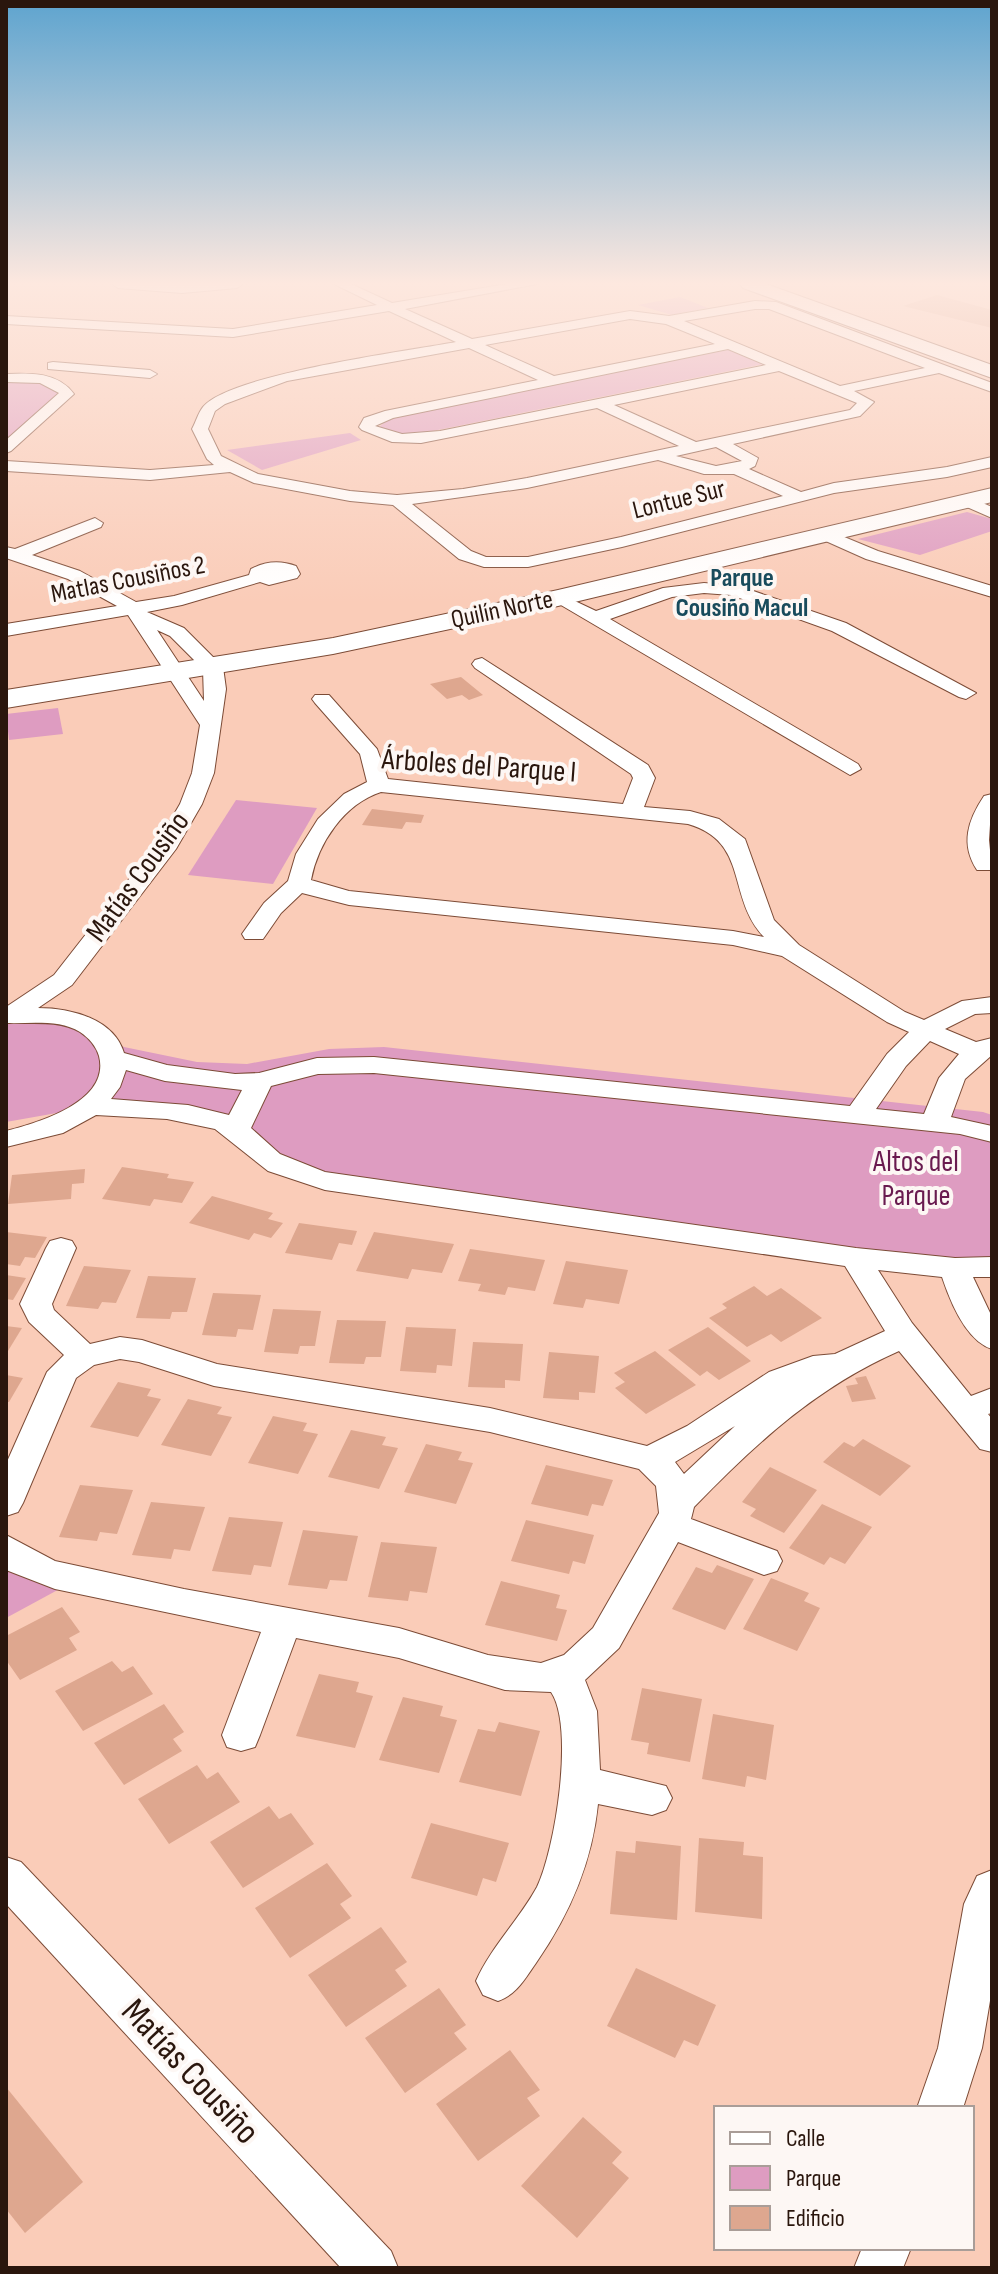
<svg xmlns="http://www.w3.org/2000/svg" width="998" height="2274" font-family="'Sofia Sans Condensed',sans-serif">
<rect width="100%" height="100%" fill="#faccb8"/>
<g fill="#de9cc1">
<path d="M680 297 708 308 672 315 638 305Z"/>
<path d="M732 349 769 363 423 433H391L379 427 392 416Z"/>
<path d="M6 382 44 383 60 392V398L6 445Z"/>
<path d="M350 433 361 440 262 470 227 450Z"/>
<path d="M967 512 992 519V531L920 555 858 539Z"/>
<path d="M58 708 63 734 9 740 6 714Z"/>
<path d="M236 800 317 808 273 884 188 875Z"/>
<path d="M6 1008H29L124 1047 197 1062 247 1064 329 1049 384 1047 983 1112 992 1115V1262L978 1263 328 1184 204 1122 85 1108 6 1122Z"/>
<path d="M6 1563 65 1586 6 1618Z"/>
</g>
<g fill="#dea78f">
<path d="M937 295 992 310V328L903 306Z"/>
<path d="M461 677 483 695 469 700 462 695 447 699 430 684Z"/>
<path d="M372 809 424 815 421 823 406 822 402 829 362 825Z"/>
<path d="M122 1167 169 1174 167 1178 194 1182 182 1203 154 1199 150 1206 102 1199Z"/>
<path d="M85 1169 84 1183 72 1184 71 1199 8 1204 12 1175Z"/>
<path d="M212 1196 273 1213 268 1219 283 1223 271 1238 254 1233 249 1240 189 1223Z"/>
<path d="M299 1223 357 1231 352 1245 339 1243 332 1260 285 1253Z"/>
<path d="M6 1232 47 1237 35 1258 25 1257 20 1266 6 1264Z"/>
<path d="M374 1232 454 1244 442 1273 412 1269 408 1279 356 1271Z"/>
<path d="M470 1249 545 1260 535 1291 508 1287 505 1295 478 1291 481 1284 458 1281Z"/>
<path d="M566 1261 628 1270 619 1304 586 1299 583 1308 553 1304Z"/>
<path d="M84 1266 131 1270 116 1303 102 1302 98 1309 66 1306Z"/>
<path d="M6 1275 26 1278 13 1300 6 1299Z"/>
<path d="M148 1276 196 1278 187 1312H172L170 1319 136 1318Z"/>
<path d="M754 1286 767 1296 781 1288 822 1318 781 1342 771 1334 747 1347 709 1318 727 1308 722 1304Z"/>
<path d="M213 1293 261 1295 253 1330 238 1329 236 1337 202 1335Z"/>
<path d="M273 1309 321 1311 315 1346H300L298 1354 264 1352Z"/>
<path d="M337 1320 386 1321 381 1357H366L364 1364 329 1363Z"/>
<path d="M6 1326 22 1328 8 1351H6Z"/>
<path d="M406 1327 456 1329 452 1366 437 1365 436 1373 400 1371Z"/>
<path d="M708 1327 751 1361 719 1380 707 1371 700 1376 668 1350Z"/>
<path d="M473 1342 523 1344 520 1381 505 1380V1388L468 1387Z"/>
<path d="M655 1351 696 1385 646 1414 615 1388 625 1382 614 1373Z"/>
<path d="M549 1352 599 1356 595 1393 579 1392V1400L543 1398Z"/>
<path d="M6 1375 23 1378 9 1402H6Z"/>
<path d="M866 1376 876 1399 852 1402 846 1386 858 1384 855 1378Z"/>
<path d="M118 1382 151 1389 147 1396 161 1399 138 1437 90 1427Z"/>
<path d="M188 1399 222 1407 217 1414 232 1417 211 1456 161 1445Z"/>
<path d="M273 1416 307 1423 303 1431 318 1434 298 1474 248 1463Z"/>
<path d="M351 1430 386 1437 382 1445 398 1448 379 1489 328 1477Z"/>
<path d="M863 1439 911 1466 880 1496 823 1462 844 1442 854 1447Z"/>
<path d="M426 1444 462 1452 458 1460 473 1463 456 1504 404 1492Z"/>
<path d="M546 1465 613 1480 603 1506 592 1504 588 1516 531 1504Z"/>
<path d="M770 1467 817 1490 784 1533 750 1516 756 1509 742 1502Z"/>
<path d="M80 1485 133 1490 117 1534 100 1532 97 1541 59 1537Z"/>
<path d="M151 1502 205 1507 190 1551 174 1549 171 1559 132 1555Z"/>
<path d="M822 1504 872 1527 845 1564 830 1557 824 1565 789 1548Z"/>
<path d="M229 1517 283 1522 271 1567 254 1565 251 1575 212 1571Z"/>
<path d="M526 1520 594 1535 585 1564 573 1561 569 1574 511 1561Z"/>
<path d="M303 1530 358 1536 347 1581 330 1580 327 1589 288 1585Z"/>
<path d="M381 1542 437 1547 427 1593 410 1591 408 1601 368 1597Z"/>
<path d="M717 1565 754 1579 725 1630 672 1609 696 1567 712 1573Z"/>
<path d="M771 1578 809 1593 804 1601 820 1608 797 1651 743 1629Z"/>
<path d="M501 1581 560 1595 556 1608 567 1610 557 1641 485 1625Z"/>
<path d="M62 1607 80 1632 69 1638 77 1650 20 1680 6 1660V1636Z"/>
<path d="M112 1661 122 1672 133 1666 153 1694 83 1731 55 1691Z"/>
<path d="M319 1674 359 1682 356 1692 373 1696 355 1748 296 1736Z"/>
<path d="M642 1688 702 1699 690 1762 647 1754 649 1743 631 1740Z"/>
<path d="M403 1697 443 1706 440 1716 457 1720 439 1773 379 1760Z"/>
<path d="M164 1704 184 1732 173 1739 182 1751 124 1785 94 1743Z"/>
<path d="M713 1714 774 1725 766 1780 747 1776 745 1787 702 1779Z"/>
<path d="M499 1722 540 1731 521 1796 459 1782 478 1729 495 1732Z"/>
<path d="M197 1765 207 1779 218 1772 240 1802 169 1844 138 1799Z"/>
<path d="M269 1806 279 1819 291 1813 314 1844 243 1888 210 1842Z"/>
<path d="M431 1823 509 1843 496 1882 483 1878 477 1896 411 1878Z"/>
<path d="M699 1838 744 1842 743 1855 763 1857 762 1919 695 1912Z"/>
<path d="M636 1841 681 1846 677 1920 610 1914 616 1851 635 1853Z"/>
<path d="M327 1863 352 1896 340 1904 351 1918 290 1958 255 1908Z"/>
<path d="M381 1927 407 1962 395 1970 407 1986 346 2027 308 1975Z"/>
<path d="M636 1968 716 2005 698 2046 684 2040 675 2058 607 2026Z"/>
<path d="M439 1988 466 2025 454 2033 467 2049 405 2093 365 2038Z"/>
<path d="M510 2050 540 2090 527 2098 540 2116 478 2161 436 2104Z"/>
<path d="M6 2087 83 2182 25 2233 6 2209Z"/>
<path d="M583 2117 622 2152 612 2163 629 2178 577 2238 521 2186Z"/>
</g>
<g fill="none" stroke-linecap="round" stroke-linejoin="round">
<g stroke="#7c4b36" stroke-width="2">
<g id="street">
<path d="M112 284H243L237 288 182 293 118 288Z"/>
<path d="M334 284H351L392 303 507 284H537L405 309 472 339 630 311 669 316 755 301 776 302 992 383V392L939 373 854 391 874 402 860 416 733 444 758 458 755 466 749 469 801 492 834 483 947 467 992 457V467L947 477 834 493 622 547 528 567H484L459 559 393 505 350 501 254 483 230 472 150 480 6 471V461L150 470 214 465 207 459 192 429C196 422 198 413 203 407 230 374 409 351 456 342L389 311 233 337 6 324V316L233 329 377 305ZM755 309H769L925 368 840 386 684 321ZM630 319 666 324 715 344 554 376 485 345ZM469 348 538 380 385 411 364 418 359 427 362 430 392 442 421 443 597 408 679 446 527 478 463 489 397 495 350 491 258 474 221 456 208 429 215 411 225 404 287 381ZM728 349 766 365 440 431 402 434 375 426 393 418ZM779 371 857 403 850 410 696 442 614 405ZM716 447 742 461 716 466 676 456ZM658 460 704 474H734L783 496 621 537 528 557H486L471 551 412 504 527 488Z"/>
<path d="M53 362 150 370 157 374 150 378 48 369V363Z"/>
<path d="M6 374C31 373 58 372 74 394L11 451 6 453V440L59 393 40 383 6 382Z"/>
<path d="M966 496 992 507V518L960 504 958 501Z"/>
<path d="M95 518 103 523 101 527 32 555 80 571 136 602 174 596 249 575 251 569C266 561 280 560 296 566L300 574 297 578 269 585 260 582 182 605 147 612 184 628 223 667 226 689 214 773 202 804 176 849 72 985 38 1008C71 1008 114 1019 124 1053L167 1065 235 1074 259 1073 317 1058 374 1057 850 1106 887 1054 909 1032 887 1022 782 956 733 945 349 905 302 893 281 913 263 939H245L242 934 264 903 288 881 296 854 318 819 344 794 367 782 360 754 315 703 312 699 315 695H329L377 749 388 779 623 804 633 778 631 774 475 668 472 664 475 660 482 658 648 765 655 778 644 807 690 811 719 819 745 839 774 920 799 945 905 1012 924 1020 962 1001 992 997V1013L975 1014 945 1029 976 1042 992 1038V1055L965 1079 951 1117 992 1126V1142L960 1134 374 1073 318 1074 271 1086 251 1128 280 1154 325 1172 856 1248 955 1258 992 1257V1277H973L992 1317V1349C966 1341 950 1301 942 1277L878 1270 912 1323 971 1396 992 1388V1413L988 1414 992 1419V1452L980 1449 899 1351C817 1387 756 1443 694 1507L691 1519 777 1551 782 1561 777 1571 764 1575 678 1542 619 1648 585 1680 597 1711 600 1770 666 1786 672 1798 666 1810 652 1815 598 1804C592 1863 570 1914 536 1963 524 1980 517 1994 498 2001L483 1995 476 1981C491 1947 519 1920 537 1887 555 1850 575 1727 551 1692L505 1690 399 1658 296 1638 260 1735 255 1747 241 1751 227 1747 222 1735 261 1632 55 1589 6 1570V1535L55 1561 184 1589 399 1628 488 1655 541 1663 564 1655 593 1628 659 1513 656 1486 639 1469 490 1432 214 1386 139 1362 120 1359 94 1365 76 1378 23 1503 18 1512 6 1516V1464L47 1372 64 1355 29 1322 20 1304 46 1248 50 1241 61 1238 72 1241 76 1248 52 1304 54 1310 90 1344 120 1337 142 1340 217 1364 490 1408 647 1446 687 1426 769 1372 813 1356 835 1354 885 1331 845 1266 325 1190 268 1171 215 1129 167 1119 96 1115 63 1133 6 1147V1131C37 1123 111 1102 99 1056 96 1046 89 1038 80 1032 59 1019 30 1024 6 1023V1007L54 975 158 842 180 804 192 773 200 725 128 615 6 636V624L117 606 68 579 6 558V547L15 549ZM157 630 170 636 203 669 204 701ZM381 792 688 824C750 842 726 897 764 937L733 931 349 891 311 880C318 843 344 804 381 792ZM930 1041 959 1054 939 1078 924 1114 876 1109 906 1066ZM126 1070 165 1081 242 1090 229 1115 188 1105 111 1099 120 1087ZM735 1426 684 1474 675 1462Z"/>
<path d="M825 529 878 551 992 586V597L866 559 819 538 817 534Z"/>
<path d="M704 583 739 586 846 623 976 693 966 699 959 697 832 631 731 595 704 593 672 597 610 619 858 764 861 769 850 775 549 598 558 593 596 611 663 588Z"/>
<path d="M992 794 989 840 992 870H977C960 844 968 820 984 796Z"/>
<path d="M6 1857 21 1862 391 2251 398 2268H341L6 1904Z"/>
<path d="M992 1870V1989L982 2048 963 2108H917L938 2048 964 1904 977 1876Z"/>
<path d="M862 2248H911L903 2268H854Z"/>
</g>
</g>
<g stroke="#7c4b36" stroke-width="2">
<g id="secondary">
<path d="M740 284H766L992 365V378L743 288Z"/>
<path d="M992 488V502L558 606 333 654 6 708V690L333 638 558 590Z"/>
</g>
</g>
<use href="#street" fill="#fff" fill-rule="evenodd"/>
<use href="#secondary" fill="#fff" fill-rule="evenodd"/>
</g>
<linearGradient id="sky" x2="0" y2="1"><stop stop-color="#5ea4cf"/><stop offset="0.47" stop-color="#fde8df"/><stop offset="1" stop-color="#fde8df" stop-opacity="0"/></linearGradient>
<rect width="998" height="603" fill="url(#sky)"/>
<g text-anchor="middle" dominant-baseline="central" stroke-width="8" stroke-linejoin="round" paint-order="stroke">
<g font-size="26" fill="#2a160d" stroke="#fdf7f4">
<text transform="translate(679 500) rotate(-14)">Lontue Sur</text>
<text transform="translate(128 580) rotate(-11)">MatIas Cousiños 2</text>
<text transform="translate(502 610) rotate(-12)">Quilín Norte</text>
</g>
<g font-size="26" font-weight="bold" fill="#184b5c" stroke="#fdf7f4">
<text x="742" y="578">Parque<tspan x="742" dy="30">Cousiño Macul</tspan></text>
</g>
<g font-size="30" fill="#2a160d" stroke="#fdf7f4">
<text transform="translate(479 766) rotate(4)">Árboles del Parque I</text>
<text transform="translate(138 877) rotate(-54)">Matías Cousiño</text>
</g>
<g font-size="30" fill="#691a4f" stroke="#fdf7f4">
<text x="916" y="1162">Altos del<tspan x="916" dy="34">Parque</tspan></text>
</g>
<g font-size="36" fill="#2a160d" stroke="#fdf7f4">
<text transform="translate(190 2072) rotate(47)">Matías Cousiño</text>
</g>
</g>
<rect width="998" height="2274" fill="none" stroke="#2a160d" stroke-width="16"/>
<rect x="714" y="2106" width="260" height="144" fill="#fdf7f4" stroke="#a99d98" stroke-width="2"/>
<rect x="730" y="2132" width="40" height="12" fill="#ffffff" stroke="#a99d98" stroke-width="2"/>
<text x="786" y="2146" font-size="24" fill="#2a160d">Calle</text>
<rect x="730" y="2166" width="40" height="24" fill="#de9cc1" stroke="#a99d98" stroke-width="2"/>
<text x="786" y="2186" font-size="24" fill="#2a160d">Parque</text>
<rect x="730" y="2206" width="40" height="24" fill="#dea78f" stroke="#a99d98" stroke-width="2"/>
<text x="786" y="2226" font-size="24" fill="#2a160d">Edificio</text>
</svg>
